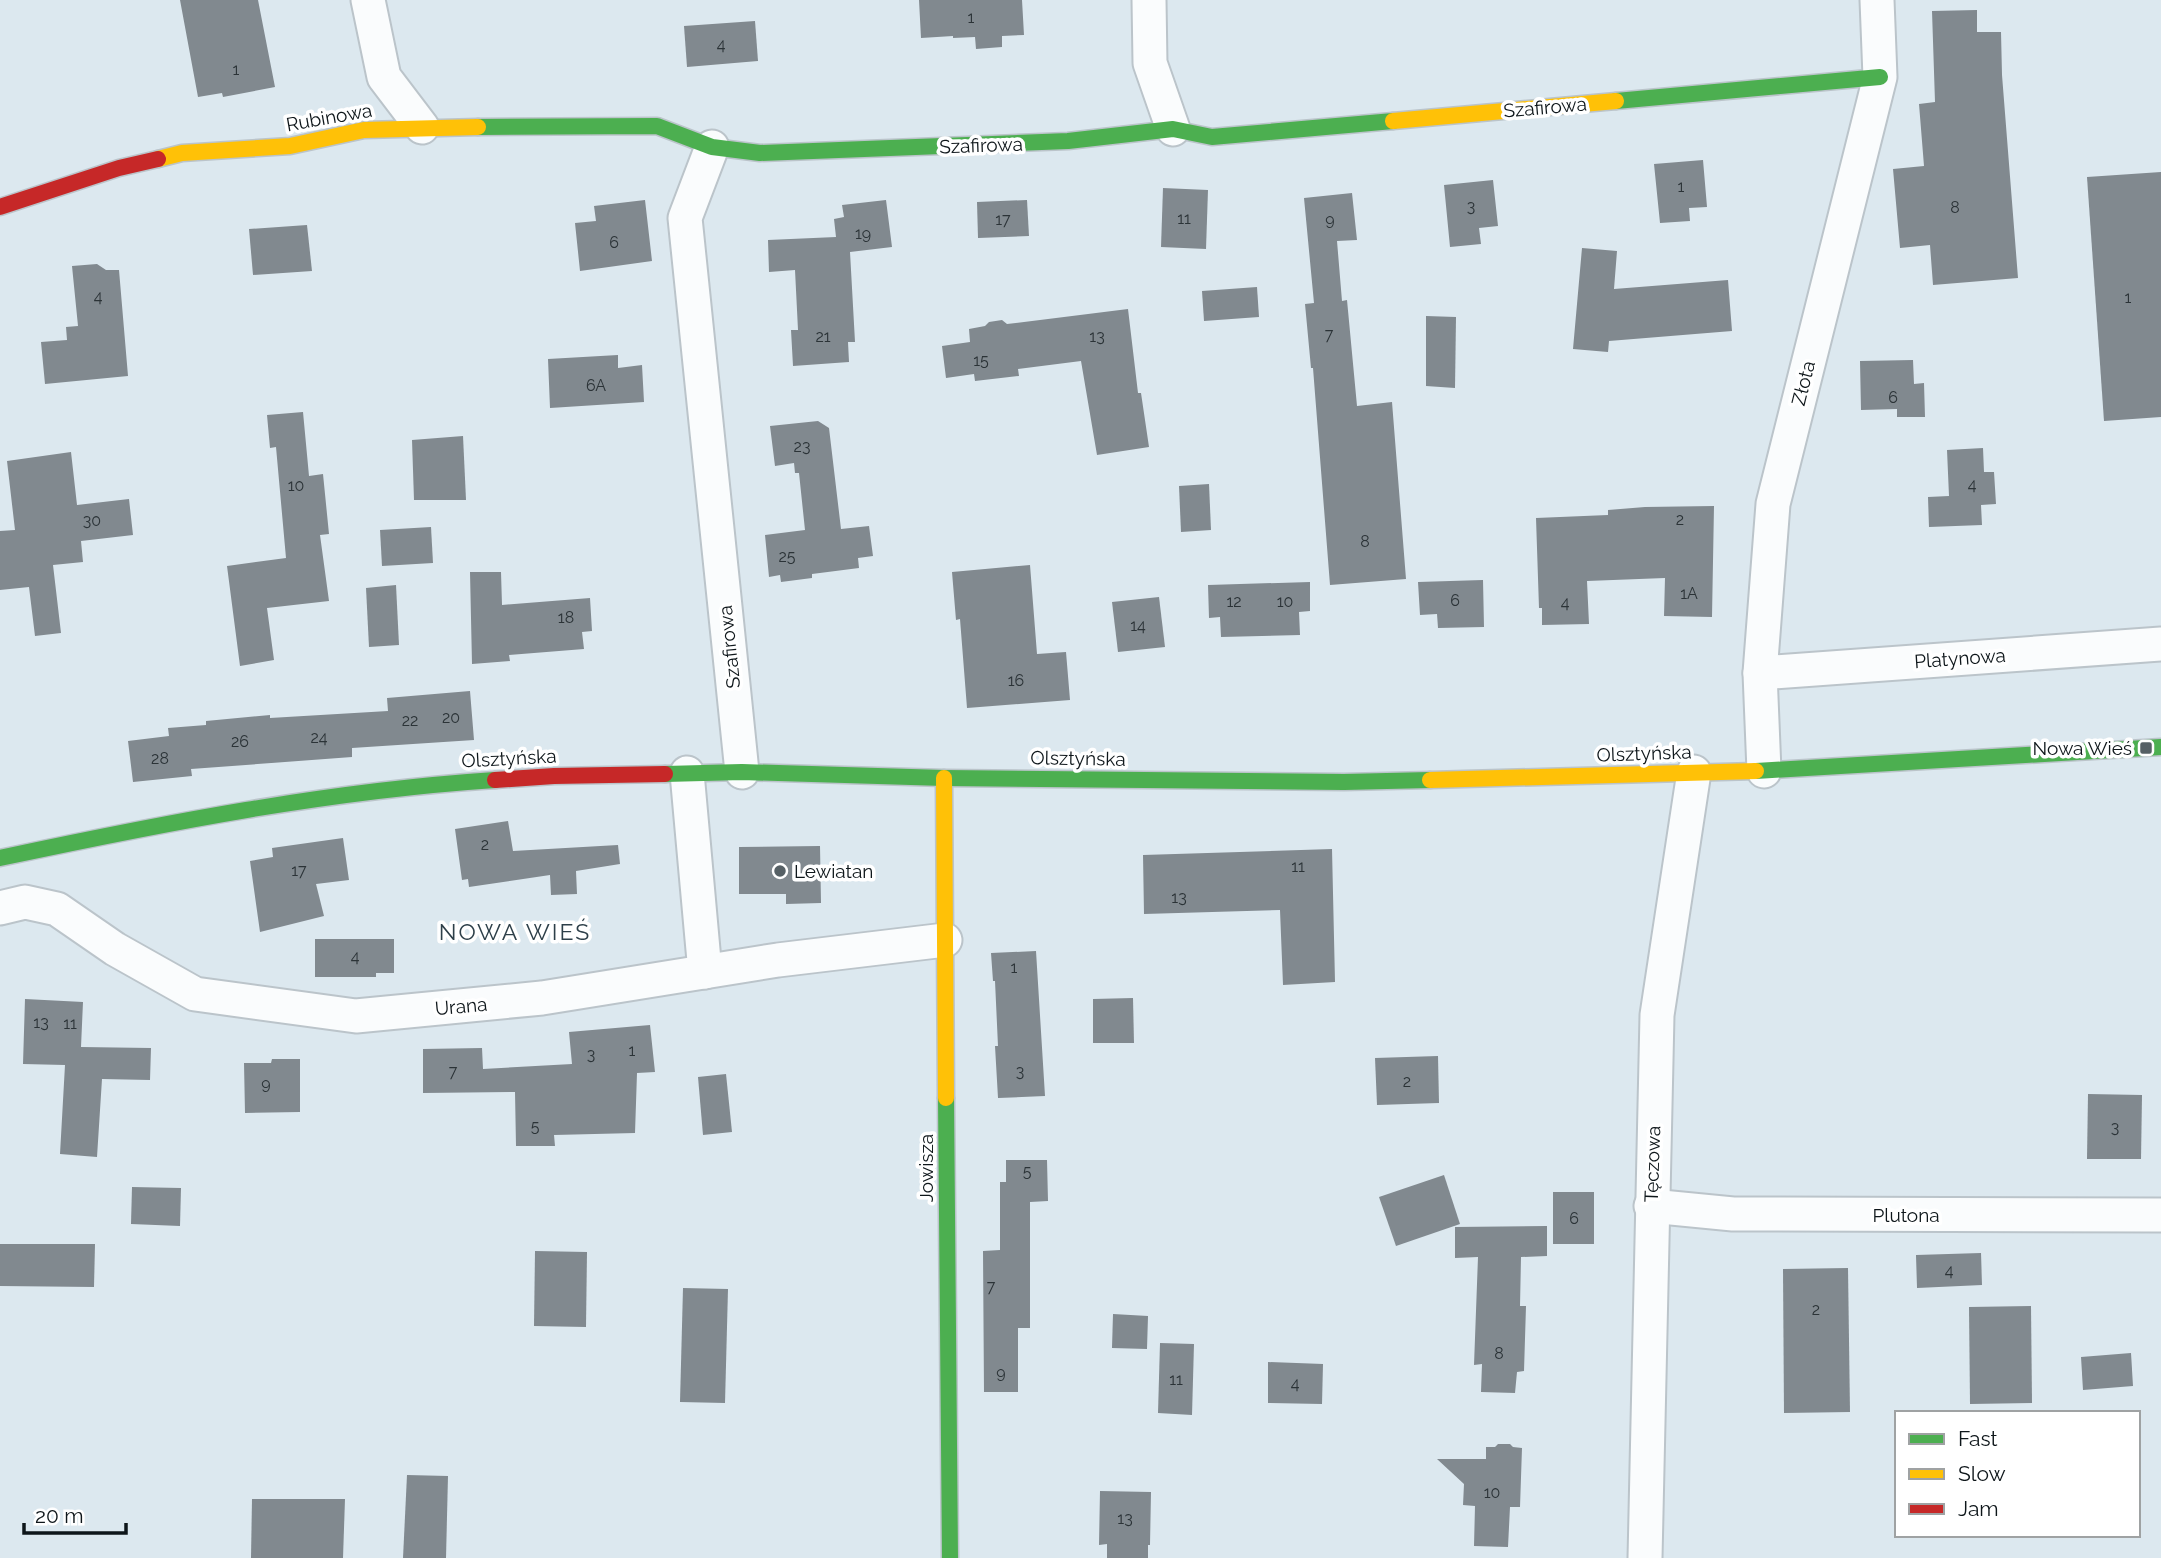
<svg xmlns="http://www.w3.org/2000/svg" width="2161" height="1558" font-family="Raleway,sans-serif">
<rect width="100%" height="100%" fill="#dce8ef"/>
<g fill="#81898f">
<path d="M180 0H258L275 87 223 97 222 93 198 97Z"/>
<path d="M919 0H1022L1024 35 1002 36V47L976 49 975 37 953 38V36L921 38Z"/>
<path d="M1977 10V32H2001L2002 75 2018 278 1933 285 1930 245 1900 248 1893 169 1924 166 1919 104 1935 102 1932 11Z"/>
<path d="M755 21 758 61 687 67 684 26Z"/>
<path d="M1703 160 1707 207 1689 208 1690 221 1660 223 1654 164Z"/>
<path d="M2161 172V417L2104 421 2087 177Z"/>
<path d="M1493 180 1498 226 1479 228 1481 244 1450 247 1444 185Z"/>
<path d="M1163 188 1208 190 1206 249 1161 247Z"/>
<path d="M1352 193 1357 240 1337 241 1342 301 1347 300 1357 406 1392 402 1406 579 1330 585 1313 368H1311L1305 304 1314 303 1304 198Z"/>
<path d="M645 200 652 261 580 271 575 223 596 221 594 206Z"/>
<path d="M886 200 892 247 850 252 855 342H848L849 362 793 366 791 330H798L795 270 769 272 768 240 836 237 834 219 844 217 842 205Z"/>
<path d="M1027 200 1029 236 978 238 977 202Z"/>
<path d="M307 225 312 271 253 275 249 229Z"/>
<path d="M1582 248 1617 251 1614 289 1728 280 1732 331 1609 341 1608 352 1573 349Z"/>
<path d="M97 264 106 270H119L128 376 45 384 41 342 67 340 66 327 78 326 72 266Z"/>
<path d="M1257 287 1259 317 1204 321 1202 291Z"/>
<path d="M1128 309 1138 393H1141L1149 447 1097 455 1081 361 1018 369 1019 376 975 381 974 374 946 378 942 346 970 342 969 329 985 326 989 322 1002 320 1007 324Z"/>
<path d="M1426 316 1456 317 1455 388 1426 386Z"/>
<path d="M618 355V368L642 365 644 402 550 408 548 359Z"/>
<path d="M1913 360 1914 384 1924 383 1925 417H1897V409L1861 410 1860 361Z"/>
<path d="M303 412 309 476 323 474 329 534 320 535 329 601 267 608 274 660 240 666 227 566 286 558 276 447 270 448 267 415Z"/>
<path d="M818 421 829 428 841 529 869 526 873 556 858 558 859 568 812 574V578L781 582 780 575 769 577 765 535 805 530 799 473H795L794 463 775 466 770 426Z"/>
<path d="M463 436 466 500H414L412 440Z"/>
<path d="M1983 448 1984 472H1994L1996 504 1981 505 1982 525 1929 527 1928 497 1949 496 1947 450Z"/>
<path d="M71 452 77 505 129 499 133 535 81 541 83 562 53 565 61 633 35 636 29 587 0 590V531L15 530 7 461Z"/>
<path d="M1209 484 1211 530 1181 532 1179 486Z"/>
<path d="M1714 506 1712 617 1664 616 1665 578 1587 581 1589 624 1542 625V608H1539L1536 518 1608 515V510L1645 507Z"/>
<path d="M431 527 433 563 382 566 380 530Z"/>
<path d="M1030 565 1037 654 1066 652 1070 700 967 708 960 619 956 620 952 572Z"/>
<path d="M470 572H501L502 605 590 598 592 631 582 632 584 649 509 655 510 661 472 664Z"/>
<path d="M1483 580 1484 627 1438 628 1437 614 1420 615 1418 582Z"/>
<path d="M1310 582V611L1299 612 1300 635 1221 637 1220 617 1209 618 1208 585Z"/>
<path d="M396 585 399 645 369 647 366 588Z"/>
<path d="M1159 597 1165 647 1118 652 1112 602Z"/>
<path d="M470 691 474 740 352 748V757L191 769 192 776 133 782 128 741 169 736 168 728 206 725V721L270 715V718L388 711 387 698Z"/>
<path d="M508 821 513 851 618 845 620 864 576 871 577 894 551 895 550 875 469 887 468 879 462 880 455 829Z"/>
<path d="M343 838 349 880 316 884 324 916 260 932 250 861 273 857 272 848Z"/>
<path d="M820 846 821 903 786 904V894H739V847Z"/>
<path d="M1332 849 1335 982 1283 985 1280 910 1144 914 1143 855Z"/>
<path d="M315 939H394V973H376V977H315Z"/>
<path d="M1036 951 1045 1096 998 1098 995 1046H998L995 981H993L991 953Z"/>
<path d="M1133 998 1134 1043H1093V999Z"/>
<path d="M25 999 83 1002 81 1047 151 1048 150 1080 102 1079 97 1157 60 1154 65 1065 23 1064Z"/>
<path d="M650 1025 655 1072 637 1073 635 1133 554 1135 555 1146H516L515 1092 423 1093V1049L482 1048 483 1069 572 1064 569 1032Z"/>
<path d="M1438 1056 1439 1103 1377 1105 1375 1058Z"/>
<path d="M272 1059H300V1112L245 1113 244 1063H271Z"/>
<path d="M726 1074 732 1132 703 1135 698 1077Z"/>
<path d="M2088 1094 2142 1095 2141 1159H2087Z"/>
<path d="M1006 1160H1047L1048 1201 1030 1202V1328H1018V1392H984L983 1251 1000 1250V1182H1006Z"/>
<path d="M1444 1175 1460 1224 1396 1246 1379 1197Z"/>
<path d="M132 1187 181 1188 180 1226 131 1224Z"/>
<rect x="1553" y="1192" width="41" height="52"/>
<path d="M1547 1226V1256L1521 1257 1520 1306H1526L1524 1371 1517 1372 1515 1393 1481 1392 1482 1364 1474 1365 1478 1257 1455 1258V1227Z"/>
<path d="M0 1244H95L94 1287 0 1286Z"/>
<path d="M535 1251 587 1252 586 1327 534 1326Z"/>
<path d="M1981 1253 1982 1285 1917 1288 1916 1255Z"/>
<path d="M1848 1268 1850 1412 1784 1413 1783 1269Z"/>
<path d="M683 1288 728 1289 725 1403 680 1402Z"/>
<path d="M2031 1306 2032 1403 1970 1404 1969 1307Z"/>
<path d="M1113 1314 1148 1316 1147 1349 1112 1348Z"/>
<path d="M1160 1343 1194 1344 1192 1415 1158 1413Z"/>
<path d="M2131 1353 2133 1386 2083 1390 2081 1357Z"/>
<path d="M1268 1362 1323 1364 1322 1404 1268 1403Z"/>
<path d="M1498 1444H1510L1513 1447 1522 1448 1520 1507H1510L1508 1547 1474 1546 1475 1506 1463 1505 1464 1484 1437 1459H1486V1447H1495Z"/>
<path d="M407 1475 448 1476 446 1558H403Z"/>
<path d="M1100 1491 1151 1492 1150 1545H1148V1558H1107V1544L1099 1545Z"/>
<path d="M252 1499H345L343 1558H251Z"/>
</g>
<g fill="none" stroke-linecap="round" stroke-linejoin="round">
<g stroke="#bbc4ca" stroke-width="37">
<g id="street">
<path d="M368 0 384 77 422 127"/>
<path d="M1149 0 1150 63 1173 129"/>
<path d="M712 147 685 218 742 772"/>
<path d="M1760 673 2161 644"/>
<path d="M1764 771 1760 673 1773 504 1880 77 1877 0"/>
<path d="M687 773 705 972"/>
<path d="M0 908 25 902 57 909 115 949 195 994 356 1016 542 998 778 960 945 940"/>
<path d="M1651 1206 1733 1214 2161 1215"/>
<path d="M1645 1558 1657 1015 1694 772"/>
</g>
</g>
<g stroke="#bbc4ca" stroke-width="19">
<g id="fast">
<path d="M1616 101 1880 77"/>
<path d="M478 127 657 126 712 147 760 153 1068 141 1173 129 1212 137 1393 121"/>
<path d="M1756 771 2161 747"/>
<path d="M665 774 742 772 944 778 1344 782 1430 780"/>
<path d="M0 858C164 823 328 791 495 780"/>
<path d="M946 1098 950 1558"/>
</g>
</g>
<g stroke="#bbc4ca" stroke-width="19">
<g id="slow">
<path d="M1393 121 1616 101"/>
<path d="M158 159 182 153 290 146 364 130 478 127"/>
<path d="M944 778 946 1098"/>
<path d="M1430 780 1756 771"/>
</g>
</g>
<g stroke="#bbc4ca" stroke-width="19">
<g id="jam">
<path d="M0 207 119 168 158 159"/>
<path d="M495 780 554 776 665 774"/>
</g>
</g>
<use href="#street" stroke="#fafcfd" stroke-width="33"/>
<use href="#fast" stroke="#4caf50" stroke-width="16"/>
<use href="#slow" stroke="#ffc107" stroke-width="16"/>
<use href="#jam" stroke="#c62828" stroke-width="16"/>
</g>
<g fill="#566065" stroke="#fff" stroke-width="2.5">
<rect x="2139" y="741" width="14" height="14" rx="3.5"/>
<circle cx="780" cy="871" r="7"/>
</g>
<g text-anchor="middle" dominant-baseline="central" stroke-width="7" stroke-linejoin="round" paint-order="stroke">
<g font-size="16" fill="#2b3337">
<text x="971" y="17">1</text>
<text x="721" y="44">4</text>
<text x="236" y="69">1</text>
<text x="1681" y="186">1</text>
<text x="1471" y="206">3</text>
<text x="1955" y="207">8</text>
<text x="1184" y="218">11</text>
<text x="1003" y="219">17</text>
<text x="1330" y="219">9</text>
<text x="863" y="233">19</text>
<text x="614" y="242">6</text>
<text x="98" y="296">4</text>
<text x="2128" y="297">1</text>
<text x="1329" y="334">7</text>
<text x="823" y="336">21</text>
<text x="1097" y="336">13</text>
<text x="981" y="360">15</text>
<text x="596" y="385">6A</text>
<text x="1893" y="397">6</text>
<text x="802" y="446">23</text>
<text x="1972" y="484">4</text>
<text x="296" y="485">10</text>
<text x="1680" y="519">2</text>
<text x="92" y="520">30</text>
<text x="1365" y="541">8</text>
<text x="787" y="556">25</text>
<text x="1689" y="593">1A</text>
<text x="1455" y="600">6</text>
<text x="1234" y="601">12</text>
<text x="1285" y="601">10</text>
<text x="1565" y="602">4</text>
<text x="566" y="617">18</text>
<text x="1138" y="625">14</text>
<text x="1016" y="680">16</text>
<text x="451" y="717">20</text>
<text x="410" y="720">22</text>
<text x="319" y="737">24</text>
<text x="240" y="741">26</text>
<text x="160" y="758">28</text>
<text x="485" y="844">2</text>
<text x="1298" y="866">11</text>
<text x="299" y="870">17</text>
<text x="1179" y="897">13</text>
<text x="355" y="956">4</text>
<text x="1014" y="967">1</text>
<text x="41" y="1022">13</text>
<text x="70" y="1023">11</text>
<text x="632" y="1050">1</text>
<text x="591" y="1054">3</text>
<text x="453" y="1071">7</text>
<text x="1020" y="1071">3</text>
<text x="1407" y="1081">2</text>
<text x="266" y="1083">9</text>
<text x="535" y="1126">5</text>
<text x="2115" y="1127">3</text>
<text x="1027" y="1171">5</text>
<text x="1574" y="1218">6</text>
<text x="1949" y="1270">4</text>
<text x="991" y="1286">7</text>
<text x="1816" y="1309">2</text>
<text x="1499" y="1353">8</text>
<text x="1001" y="1372">9</text>
<text x="1176" y="1379">11</text>
<text x="1295" y="1383">4</text>
<text x="1492" y="1492">10</text>
<text x="1125" y="1518">13</text>
</g>
<g font-size="19" fill="#0e161a" stroke="#fff">
<text transform="translate(1545 107) rotate(-5)">Szafirowa</text>
<text transform="translate(329 117) rotate(-10)">Rubinowa</text>
<text transform="translate(981 145) rotate(-2)">Szafirowa</text>
<text transform="translate(1803 383) rotate(-76)">Złota</text>
<text transform="translate(729 647) rotate(-96)">Szafirowa</text>
<text transform="translate(1960 658) rotate(-4)">Platynowa</text>
<text transform="translate(1644 753) rotate(-2)">Olsztyńska</text>
<text transform="translate(509 758) rotate(-3)">Olsztyńska</text>
<text transform="translate(1078 758) rotate(1)">Olsztyńska</text>
<text transform="translate(461 1006) rotate(-5)">Urana</text>
<text transform="translate(1652 1164) rotate(-88)">Tęczowa</text>
<text transform="translate(926 1168) rotate(-90)">Jowisza</text>
<text x="1906" y="1215">Plutona</text>
</g>
<g font-size="19" fill="#0e161a" stroke="#fff" text-anchor="end">
<text x="2132" y="748">Nowa Wieś</text>
<text x="794" y="871" text-anchor="start">Lewiatan</text>
</g>
<g font-size="23" letter-spacing="2" fill="#2d3f49" stroke="#fff">
<text x="515" y="931">NOWA WIEŚ</text>
</g>
</g>
<rect x="1895" y="1411" width="245" height="126" fill="#ffffff" stroke="#9fa2a3" stroke-width="2"/>
<rect x="1909" y="1434" width="35" height="10" fill="#4caf50" stroke="#9fa2a3" stroke-width="2"/>
<text x="1958" y="1446" font-size="21" fill="#0e161a">Fast</text>
<rect x="1909" y="1469" width="35" height="10" fill="#ffc107" stroke="#9fa2a3" stroke-width="2"/>
<text x="1958" y="1481" font-size="21" fill="#0e161a">Slow</text>
<rect x="1909" y="1504" width="35" height="10" fill="#c62828" stroke="#9fa2a3" stroke-width="2"/>
<text x="1958" y="1516" font-size="21" fill="#0e161a">Jam</text>
<path d="M24 1523v10h102v-10" fill="none" stroke="#0e161a" stroke-width="3.5"/>
<text x="35" y="1523" font-size="21" fill="#0e161a" stroke="#ffffff" stroke-width="5" paint-order="stroke">20 m</text>
</svg>
